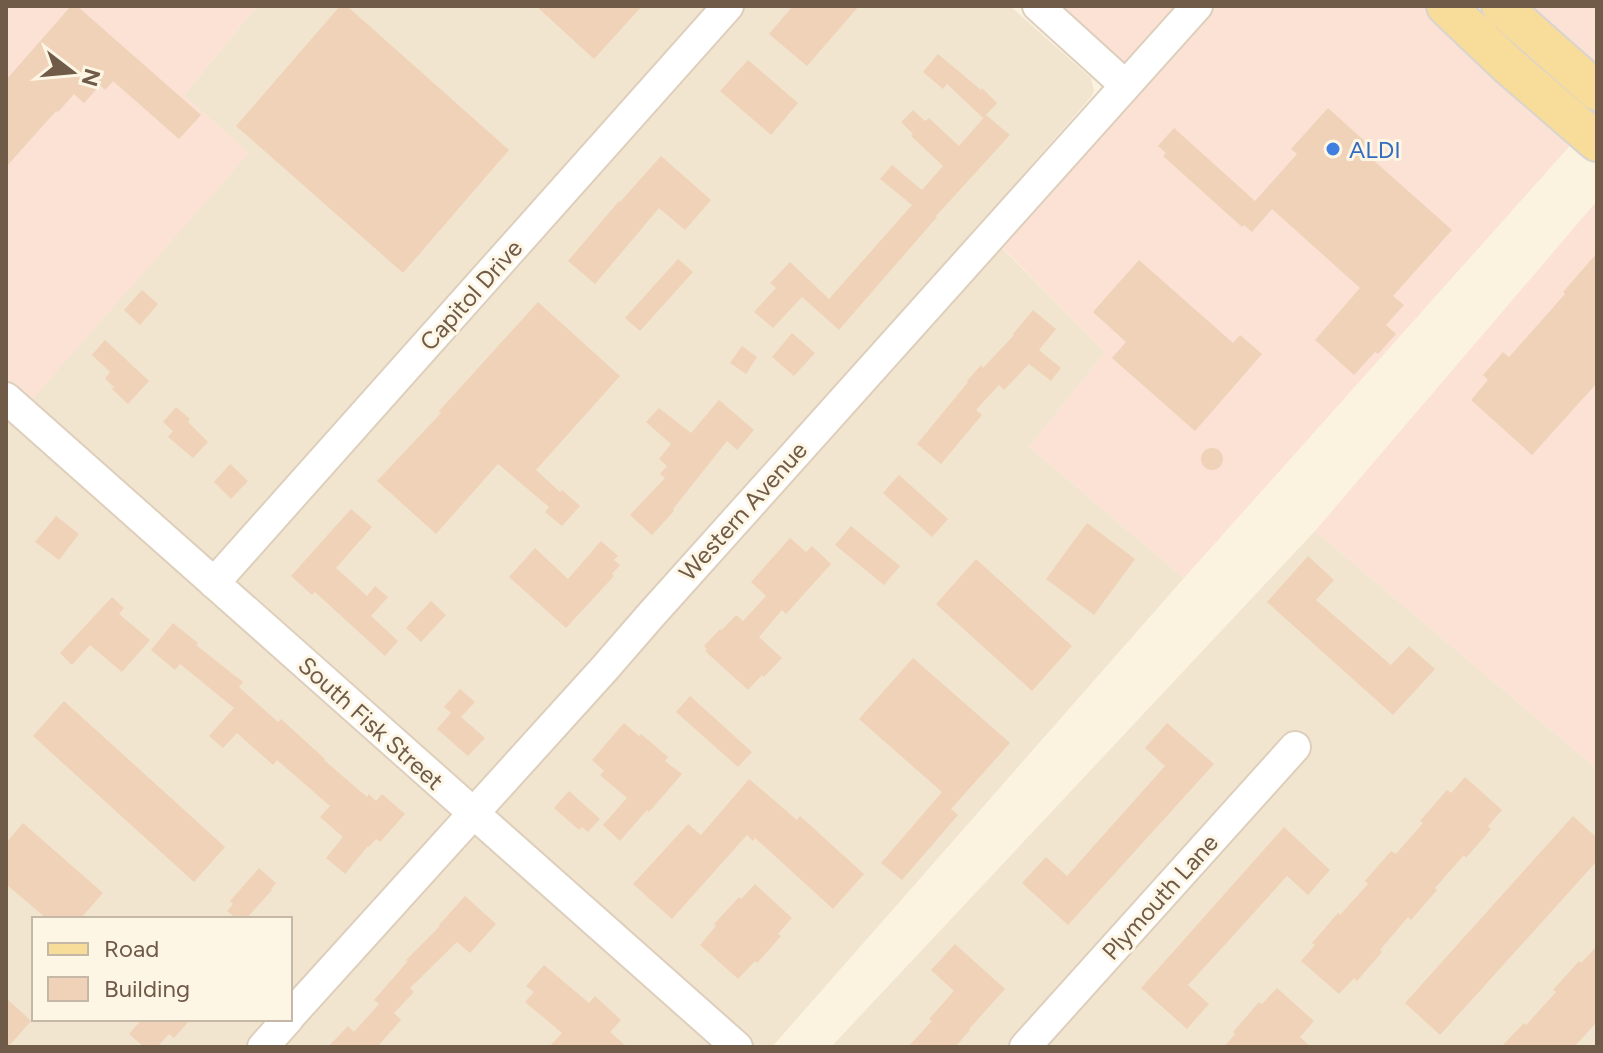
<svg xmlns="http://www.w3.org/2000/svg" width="1603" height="1053" font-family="Figtree,sans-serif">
<rect width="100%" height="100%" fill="#fbf2e0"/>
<g fill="#f2e5cf" fill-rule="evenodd">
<path d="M257 6H1010L1091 78 1094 91 1091 97 979 225 1105 352 1029 447 1184 578 772 1047H6V424L248 153 184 95ZM34 919H290V1019H34Z"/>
<path d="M1315 531 1597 769V1047H831Z"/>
</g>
<g fill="#fbe2d4">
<path d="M6 6H257L184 95 249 153 21 412 6 398Z"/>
<path d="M1038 6H1446L1584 130 1184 578 1029 447 1105 352 991 236 1125 86Z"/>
<path d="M1501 6H1597V91Z"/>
<path d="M1597 201V769L1315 531Z"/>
</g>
<g fill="#efd2b8">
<path d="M71 6H77L201 115 179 139 113 81 105 90 100 85 84 103 74 94 58 112 56 111 6 167V80Z"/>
<path d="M340 6H347L509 150 403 273 236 126Z"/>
<path d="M536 6H642L594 59Z"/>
<path d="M793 6H859L807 66 769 34Z"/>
<path d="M938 54 981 90 982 88 997 103 983 118 947 84 943 89 923 72Z"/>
<path d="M748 60 798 103 771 135 720 91Z"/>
<path d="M1328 108 1369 145 1363 151 1452 230 1393 296 1404 305 1386 325 1396 334 1378 354 1375 352 1354 375 1315 340 1360 288 1272 209 1252 232 1244 225 1242 227 1163 156 1166 153 1158 146 1174 128 1255 201 1297 154 1291 149Z"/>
<path d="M913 110 925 121 929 118 959 146 986 115 1010 135 936 216 937 217 839 330 802 297 773 328 754 312 776 288 770 283 790 262 829 299 912 205 880 179 892 165 922 190 943 166 911 136 913 134 901 122Z"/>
<path d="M661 156 711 200 685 230 659 208 595 284 568 261 619 201 620 202Z"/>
<path d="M1597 253V383L1532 455 1471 400 1488 380 1483 375 1503 352 1509 357 1565 294 1563 292Z"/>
<path d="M678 259 693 272 640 331 625 318Z"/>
<path d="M1139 260 1233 343 1240 335 1262 354 1195 431 1112 358 1126 342 1093 312Z"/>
<path d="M142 290 158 304 140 325 124 310Z"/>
<path d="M538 302 620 376 536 470 560 492 562 490 580 506 562 526 545 512 549 507 498 464 436 534 377 481 441 413 439 411Z"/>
<path d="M1033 310 1056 329 1039 350 1061 368 1051 381 1029 364 1004 390 999 385 976 410 982 415 941 464 917 444 968 382 967 381 981 365 983 368 1014 335 1013 334Z"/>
<path d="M792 333 815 353 794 376 772 357Z"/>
<path d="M105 340 149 381 128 404 112 389 114 387 105 379 110 372 92 355Z"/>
<path d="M742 346 757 357 746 374 730 363Z"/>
<path d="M719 400 754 430 737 450 727 441 673 509 674 511 652 535 630 515 665 478 660 474 667 466 659 459 671 444 646 422 659 408 691 433Z"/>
<path d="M176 407 190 419 188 422 208 442 193 458 168 437 173 431 163 422Z"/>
<circle cx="1212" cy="459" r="11"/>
<path d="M230 464 248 481 231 499 214 482Z"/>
<path d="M899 475 948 519 932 537 883 493Z"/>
<path d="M351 509 372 527 336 568 367 596 375 586 388 597 371 616 398 641 385 656 315 592 312 595 291 576Z"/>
<path d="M56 516 79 534 59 560 35 542Z"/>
<path d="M1087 523 1135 559 1094 615 1046 579Z"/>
<path d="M851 526 900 566 884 585 835 545Z"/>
<path d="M790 538 806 552 812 546 831 564 786 614 782 610 759 637 782 658 764 677 762 675 748 690 705 651 707 649 704 646 720 629 722 630 736 615 743 621 766 596 751 582Z"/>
<path d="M601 541 618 556 614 560 620 565 612 574 614 576 566 628 509 577 535 548 568 579Z"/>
<path d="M1308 556 1334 580 1316 600 1391 665 1409 646 1435 669 1393 715 1267 602Z"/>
<path d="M976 559 1072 646 1032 691 936 604Z"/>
<path d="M112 597 124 608 119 614 150 640 122 672 90 645 72 665 60 653Z"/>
<path d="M431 601 446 615 421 642 406 628Z"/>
<path d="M173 623 198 643 196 645 243 682 239 687 278 722 281 719 325 759 324 760 367 797 369 794 376 801 382 794 405 814 380 842 376 839 369 847 368 846 345 874 326 858 343 837 320 817 330 806 277 760 273 765 237 733 223 748 209 736 234 708 180 664 175 670 151 650Z"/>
<path d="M913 658 1010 743 951 809 958 815 902 880 881 863 942 792 859 719Z"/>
<path d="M460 689 475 702 461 717 485 738 468 756 437 729 451 713 444 707Z"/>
<path d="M690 696 752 752 738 767 676 712Z"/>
<path d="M64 701 225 847 194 882 33 736Z"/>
<path d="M624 723 639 736 641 734 668 757 665 761 682 774 649 812 647 810 620 841 603 825 627 798 600 775 604 771 592 760Z"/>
<path d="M1167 723 1214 764 1068 925 1022 883 1046 857 1067 876 1165 766 1145 748Z"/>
<path d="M1465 777 1502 810 1488 826 1491 829 1466 858 1464 855 1435 888 1437 890 1411 920 1408 917 1380 950 1382 952 1357 981 1354 978 1339 994 1301 961 1315 945 1312 943 1338 913 1340 915 1368 884 1365 881 1391 851 1396 854 1423 823 1420 821 1447 790 1451 793Z"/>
<path d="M749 779 797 820 800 816 864 874 833 909 755 838 753 841 747 835 672 919 633 884 688 824 701 835Z"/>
<path d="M569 791 600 819 588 832 582 827 579 830 554 808Z"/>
<path d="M1573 816 1597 838V861L1440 1035 1405 1003Z"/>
<path d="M23 823 103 893 80 919H47L6 884V843Z"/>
<path d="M1284 827 1330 870 1308 895 1287 876 1232 937 1188 985 1209 1004 1187 1029 1141 988Z"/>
<path d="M259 868 276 883 271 889 272 890 246 919H237L227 911 233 904 230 901Z"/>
<path d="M755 884 792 918 778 934 781 936 757 963 755 961 738 979 700 945 716 926 714 924 739 897 741 899Z"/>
<path d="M465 896 496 924 470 953 457 942 410 988 414 992 394 1013 401 1020 377 1047H328L348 1026 354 1032 379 1004 374 1000 408 961 406 960 440 926 439 925Z"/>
<path d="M955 944 1005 989 969 1029 970 1030 955 1047H908L932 1021 929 1019 954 991 931 970Z"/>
<path d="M1597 946V1022L1574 1047H1501L1524 1023 1526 1025 1556 992 1553 990 1579 961 1581 963Z"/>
<path d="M544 965 589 1003 595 996 621 1020 610 1032 627 1047H549L562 1033 525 1002 534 992 526 986Z"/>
<path d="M1277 988 1314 1021 1300 1037 1311 1047H1224L1235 1034 1233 1032 1259 1002 1262 1004Z"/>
<path d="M6 998 31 1021 8 1047H6Z"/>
<path d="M142 1019H191L174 1038 169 1034 157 1047H144L129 1034Z"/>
</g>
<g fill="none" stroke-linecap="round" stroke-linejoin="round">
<g stroke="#decfbc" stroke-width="34">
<g id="minor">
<path d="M1038 6 1125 85"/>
<path d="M6 398 737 1047"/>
<path d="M214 583 728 6"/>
<path d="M290 1016 605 668 651 615 1197 6"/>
<path d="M263 1047 288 1019"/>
<path d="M1025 1047 1295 747"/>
</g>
</g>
<g stroke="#dad4cf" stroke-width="42">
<g id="major">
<path d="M1446 6 1508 65 1597 142"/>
<path d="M1501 6 1597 91"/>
</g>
</g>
<use href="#minor" stroke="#fff" stroke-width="30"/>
<use href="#major" stroke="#f8dc9a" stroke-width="38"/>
</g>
<circle fill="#3f7fe0" stroke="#fef6e5" stroke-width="3" cx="1333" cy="149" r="8"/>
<g text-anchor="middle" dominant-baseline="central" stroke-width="6" stroke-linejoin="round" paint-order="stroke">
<g font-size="24" fill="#366cbe" stroke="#fef6e5" text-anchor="start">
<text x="1349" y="149">ALDI</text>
</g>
<g font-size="24" fill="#705a48" stroke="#fef6e5">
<text transform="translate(471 295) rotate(-48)">Capitol Drive</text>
<text transform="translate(743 511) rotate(-48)">Western Avenue</text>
<text transform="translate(371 723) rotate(42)">South Fisk Street</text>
<text transform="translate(1160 897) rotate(-48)">Plymouth Lane</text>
</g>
</g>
<rect width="1603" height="1053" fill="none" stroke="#705a48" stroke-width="16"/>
<rect x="32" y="917" width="260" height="104" fill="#fef6e5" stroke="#c5b8a6" stroke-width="2"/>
<rect x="48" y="943" width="40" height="12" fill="#f8dc9a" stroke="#c5b8a6" stroke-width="2"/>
<text x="104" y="957" font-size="24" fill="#705a48">Road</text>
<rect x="48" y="977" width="40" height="24" fill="#efd2b8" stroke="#c5b8a6" stroke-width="2"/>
<text x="104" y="997" font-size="24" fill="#705a48">Building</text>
<g transform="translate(72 72) rotate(106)" stroke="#fef6e5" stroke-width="6" paint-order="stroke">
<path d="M0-6L14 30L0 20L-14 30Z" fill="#705a48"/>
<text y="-12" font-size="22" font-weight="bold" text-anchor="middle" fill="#705a48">N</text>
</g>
</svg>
